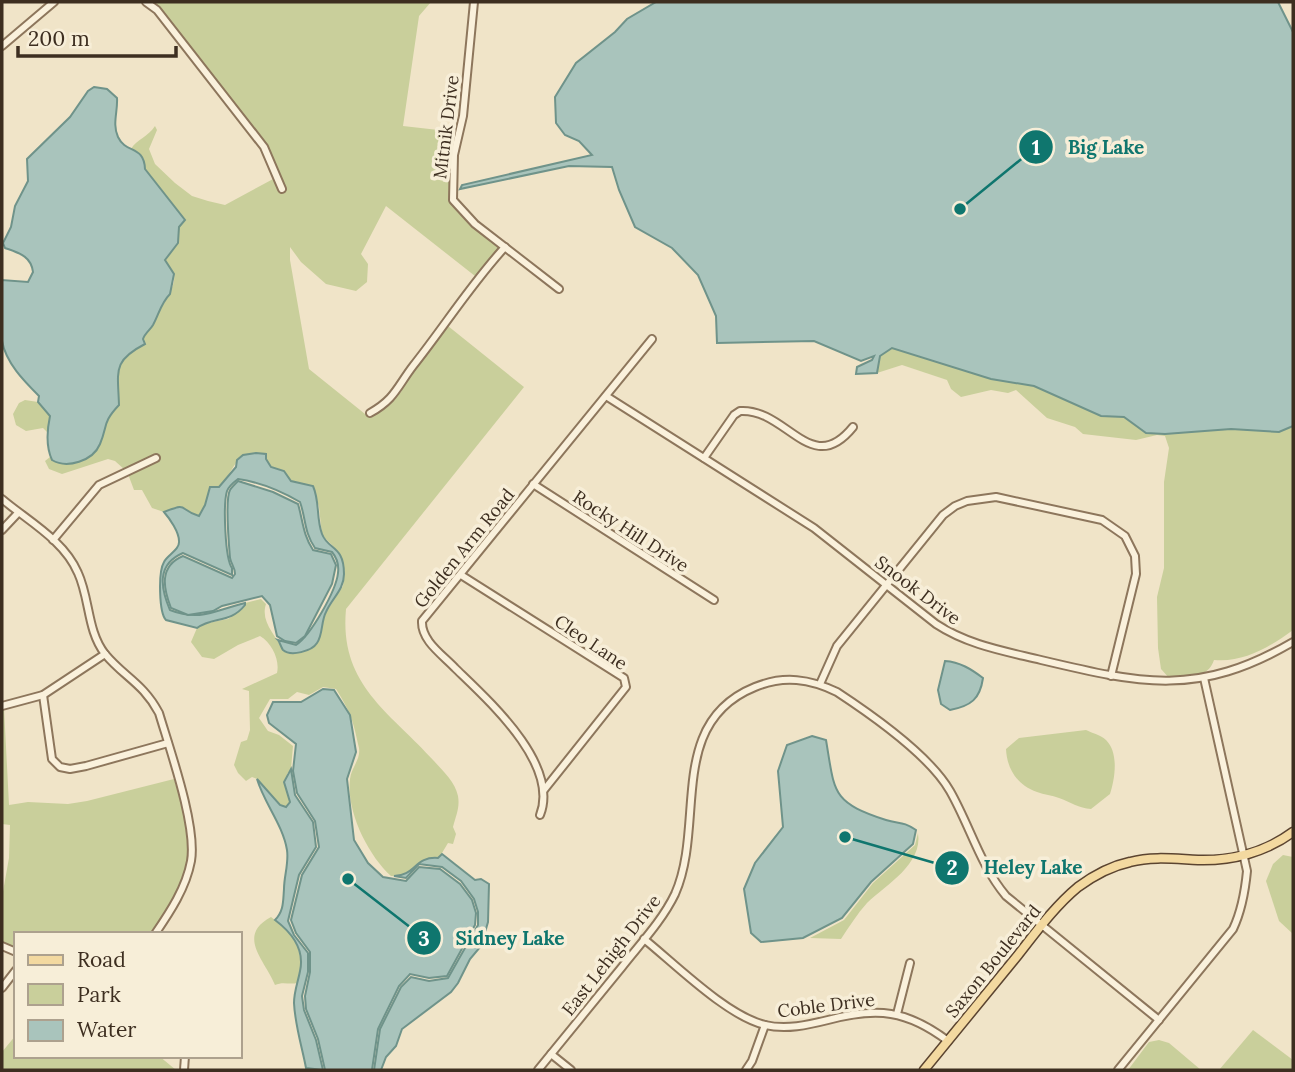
<svg xmlns="http://www.w3.org/2000/svg" width="1295" height="1072" font-family="Lora,serif">
<rect width="100%" height="100%" fill="#f0e4c8"/>
<g fill="#c9cf9b">
<path d="M151 2H431L419 16 403 126 456 132 451 155 450 201 467 221 501 248 475 276 386 206 361 254 368 264 367 282 356 291 326 284 301 262 290 247V260L309 369 370 418 387 407 401 392 412 372 448 326 524 387 346 609C339 685 390 712 434 761 443 771 455 782 458 796 460 808 456 815 453 827L456 834 453 844 448 843 439 858C412 856 416 878 391 876 368 855 346 811 350 779 351 768 361 759 359 748 353 720 351 713 336 689L323 687 309 695 297 692 288 699H270L259 718 268 731 279 735 293 746 291 769 287 774 290 803 286 807 282 808 257 779 252 777 246 781 238 773 234 765 241 742 247 740 250 730 249 691 242 689 277 673C280 660 272 643 260 636L238 645 214 659 202 657 191 642 197 628 202 624 228 619 237 613 245 603 261 599 266 604C260 622 276 635 283 650L295 653 310 649 320 635 325 614 343 586 344 576 334 547 322 535 319 507 313 486 291 481 284 471 271 468 266 459 243 455C234 462 229 478 219 487L210 488 205 505 199 516C177 508 189 502 164 512L152 508 142 490H134L128 474 160 460 158 455 125 470 115 461 108 459 62 474 49 469 45 461 50 457C57 467 68 464 78 462L103 433 107 419 119 405C119 379 112 356 142 346 144 325 178 293 174 274 173 270 167 265 164 260L179 237V227L185 220 144 169C144 160 141 151 131 149 137 139 148 137 155 126L157 130 149 149 155 164 175 183 192 196 208 201 225 205 275 178 280 193 286 190 266 145 159 8Z"/>
<path d="M894 345 1293 374V630C1270 647 1243 663 1214 660 1208 679 1186 677 1170 679L1161 669 1158 648 1157 597 1164 568V482L1169 448 1165 436 1157 435 1136 440 1083 434 1075 427 1047 418 1016 390 1008 393 991 390 961 397 951 389 947 380 902 365 877 373 880 356Z"/>
<path d="M25 400 38 402 50 416 47 432 43 428 26 431 16 425 13 414 19 403Z"/>
<path d="M4 708 9 805 28 802 68 804 87 801 174 779C180 800 189 822 190 844 191 877 169 908 152 934H16V948L2 943V897L9 858 10 825 2 824V709Z"/>
<path d="M1086 730C1092 733 1101 735 1106 740 1119 753 1115 778 1110 794L1091 809C1079 808 1070 802 1059 798 1052 795 1044 795 1037 792 1017 785 1007 769 1006 749L1019 738Z"/>
<path d="M918 833C923 864 886 885 867 903 857 914 849 927 841 939L810 938 844 920 873 883 915 845Z"/>
<path d="M1283 855 1293 857V934L1279 921 1266 881 1273 864Z"/>
<path d="M271 917C297 936 306 951 297 983 290 985 283 981 275 985 265 960 236 936 271 917Z"/>
<path d="M1253 1030 1293 1060V1070H1219Z"/>
<path d="M16 1035V1056H159L176 1070H2V1052Z"/>
<path d="M1159 1040 1169 1043 1201 1070H1128L1149 1042Z"/>
</g>
<g fill="#a9c4bc" stroke="#6f938a" stroke-width="2">
<path d="M656 2H1278L1293 32V426L1279 432 1231 429 1165 434 1146 433 1124 417 1101 416 1034 386 991 379 892 348 880 356 877 373 856 374 857 367 872 360 874 356 861 361 814 341 717 343 716 316 698 275 672 248 635 227 619 190 612 167 569 166 460 189 462 185 592 155 579 141 565 135 556 123 555 97 576 63 615 32 627 19Z"/>
<path d="M94 87 107 89 117 98C118 111 112 124 118 137 126 154 144 145 145 169L185 220 179 227 178 243 165 260 174 274 170 294C161 303 159 314 153 325 150 330 145 333 143 339L145 344C112 361 118 371 119 405 102 423 108 425 100 444 93 461 67 469 52 460 46 447 47 430 50 416L38 402 39 396C24 381 6 363 2 341 0 323 2 299 2 280L28 282 33 272C31 256 19 253 5 248L3 243 11 227 15 206 28 181 27 159 70 117 88 91Z"/>
<path d="M256 453 266 454V459L271 467 284 471 291 481 313 486C320 502 316 518 322 534 328 550 344 545 344 574 344 590 332 598 326 612 321 621 323 635 317 643 312 651 291 657 283 650 282 649 279 641 278 640L296 645C311 635 336 591 338 573 339 565 337 558 332 552L315 548C304 532 306 519 300 502 281 491 259 482 238 479 234 482 229 486 227 491 223 504 225 559 232 568V575L183 553C157 564 160 587 170 610 200 622 216 610 245 603V605C230 624 213 616 197 628L166 620C159 613 158 572 164 562 167 555 180 550 179 541 179 532 170 519 164 512 190 502 177 509 199 516L205 505 210 487H219L236 467 237 460 243 455Z"/>
<path d="M238 481 273 492 298 504C303 521 303 535 313 550L331 554 336 565 332 584 305 636 296 643 285 641 277 636 270 605 262 596 222 606 213 611 188 615 171 608C163 588 159 566 183 556L232 578 235 574C235 567 231 564 230 558 229 546 225 499 230 490 231 488 236 483 238 481Z"/>
<path d="M945 661C960 662 971 669 983 678 980 699 971 706 950 710L941 704 938 690Z"/>
<path d="M323 689 334 690 350 715 356 752 347 779 354 840 368 863 383 877 406 881 419 867 440 869 460 884 472 900 476 913 475 925 447 976 429 978 410 974 399 986 378 1029 372 1070H325L318 1039 306 1009 305 996 310 972V952L296 933 291 920 302 875 319 847 315 821 297 793 293 771 296 744 269 723 267 715 273 702H301Z"/>
<path d="M812 736 826 740C835 793 831 802 886 820 899 824 903 821 916 830L913 844 871 882 842 918 803 938 761 942 751 933 744 889 755 863 783 827 778 771 787 745Z"/>
<path d="M291 769 295 795 313 822 316 847 299 875 288 921 294 935 308 953V972L302 996 304 1010 316 1040 323 1070 306 1068C302 1047 295 1025 294 1003 294 991 298 982 300 971 305 949 291 932 275 920 284 911 283 901 284 889 284 876 289 863 287 850 283 825 264 803 257 779L280 805 286 807 290 802 284 782Z"/>
<path d="M442 854 475 880 481 879 489 884 488 922 481 946 470 959 458 983 451 992 402 1029 396 1046 386 1057 381 1070H374L380 1029 401 987 411 977 429 981 448 978 478 925V912L474 899 461 881 442 867 419 864 406 878 394 876C415 876 415 856 438 858Z"/>
</g>
<g fill="none" stroke-linecap="round" stroke-linejoin="round">
<g stroke="#8d765c" stroke-width="10">
<g id="minor">
<path d="M146 2 157 10 264 147 282 189"/>
<path d="M474 2 463 116 454 155 453 200 475 224 559 289"/>
<path d="M2 46 54 2"/>
<path d="M606 396 814 528 936 624C968 645 1004 651 1041 660 1142 684 1198 697 1293 642"/>
<path d="M370 413C395 399 397 387 413 366 444 327 471 284 505 247"/>
<path d="M704 458 734 415 740 411C787 408 811 479 853 427"/>
<path d="M533 484 714 600"/>
<path d="M2 499C28 521 64 540 78 573 90 599 87 631 105 654 124 677 143 683 159 713 170 750 197 826 191 861 186 888 170 912 155 934"/>
<path d="M2 530 18 513"/>
<path d="M53 540 99 485 156 458"/>
<path d="M461 575 624 678 626 687 544 790"/>
<path d="M820 684 837 646 943 515 955 506 967 501 996 497 1102 520 1125 536 1135 556 1136 574 1111 676"/>
<path d="M43 695 52 759 60 767 70 769 86 766 168 743"/>
<path d="M2 706 43 695 105 654"/>
<path d="M540 815C560 764 488 700 455 668 443 655 421 641 422 621L652 339"/>
<path d="M644 939C675 964 727 1016 765 1025 786 1030 808 1025 828 1020 877 1007 907 1010 948 1041"/>
<path d="M2 946 16 952"/>
<path d="M2 988 16 970"/>
<path d="M897 1014 910 963"/>
<path d="M551 1054 571 1070"/>
<path d="M184 1070 185 1056"/>
<path d="M538 1070C566 1036 594 1001 622 967 640 944 662 921 675 894 706 824 666 723 755 687 784 675 810 679 837 692 872 715 930 756 950 791 970 826 980 865 1006 896L1159 1020"/>
<path d="M746 1070 752 1061 765 1025"/>
<path d="M1118 1070 1233 929C1242 910 1245 892 1247 871L1204 678"/>
</g>
</g>
<g stroke="#5b4430" stroke-width="11">
<path id="major" d="M924 1070C955 1032 987 993 1018 955 1036 932 1055 906 1078 887 1093 876 1111 866 1130 862 1153 856 1175 859 1198 860 1232 861 1266 852 1293 832"/>
</g>
<use href="#minor" stroke="#faf1dc" stroke-width="6"/>
<use href="#major" stroke="#f3d9a0" stroke-width="8"/>
</g>
<g text-anchor="middle" dominant-baseline="central" stroke-width="7" stroke-linejoin="round" paint-order="stroke">
<g font-size="18" fill="#3d2e20" stroke="#f7eed8">
<text transform="translate(446 127) rotate(-83)">Mitnik Drive</text>
<text transform="translate(631 531) rotate(33)">Rocky Hill Drive</text>
<text transform="translate(464 548) rotate(-51)">Golden Arm Road</text>
<text transform="translate(918 590) rotate(37)">Snook Drive</text>
<text transform="translate(591 642) rotate(34)">Cleo Lane</text>
<text transform="translate(611 955) rotate(-52)">East Lehigh Drive</text>
<text transform="translate(993 961) rotate(-51)">Saxon Boulevard</text>
<text transform="translate(826 1005) rotate(-7)">Coble Drive</text>
</g>
</g>
<path fill="none" stroke="#0f766e" stroke-width="2.5" d="M960 209L1036 147M845 837L952 868M348 879L424 938"/>
<g fill="#0f766e" stroke="#f7eed8" stroke-width="2.5">
<circle cx="960" cy="209" r="7"/>
<circle cx="845" cy="837" r="7"/>
<circle cx="348" cy="879" r="7"/>
<circle cx="1036" cy="147" r="18"/>
<circle cx="952" cy="868" r="18"/>
<circle cx="424" cy="938" r="18"/>
</g>
<g font-size="21" text-anchor="middle" font-weight="bold" fill="#fff">
<text x="1036" y="155">1</text>
<text x="952" y="875">2</text>
<text x="424" y="946">3</text>
</g>
<g font-size="19" text-anchor="middle" font-weight="bold" fill="#0f766e" stroke="#f7eed8" stroke-width="7" stroke-linejoin="round" paint-order="stroke">
<text x="1106" y="154">Big Lake</text>
<text x="1033" y="874">Heley Lake</text>
<text x="510" y="945">Sidney Lake</text>
</g>
<rect width="1295" height="1072" fill="none" stroke="#3d2e20" stroke-width="7"/>
<rect x="14" y="932" width="228" height="126" fill="#f7eed8" stroke="#ada18e" stroke-width="2"/>
<rect x="28" y="955" width="35" height="10" fill="#f3d9a0" stroke="#ada18e" stroke-width="2"/>
<text x="77" y="967" font-size="21" fill="#3d2e20">Road</text>
<rect x="28" y="984" width="35" height="21" fill="#c9cf9b" stroke="#ada18e" stroke-width="2"/>
<text x="77" y="1002" font-size="21" fill="#3d2e20">Park</text>
<rect x="28" y="1020" width="35" height="21" fill="#a9c4bc" stroke="#ada18e" stroke-width="2"/>
<text x="77" y="1037" font-size="21" fill="#3d2e20">Water</text>
<path d="M18 46v10h158v-10" fill="none" stroke="#3d2e20" stroke-width="3.5"/>
<text x="28" y="46" font-size="21" fill="#3d2e20" stroke="#f7eed8" stroke-width="5" paint-order="stroke">200 m</text>
</svg>
